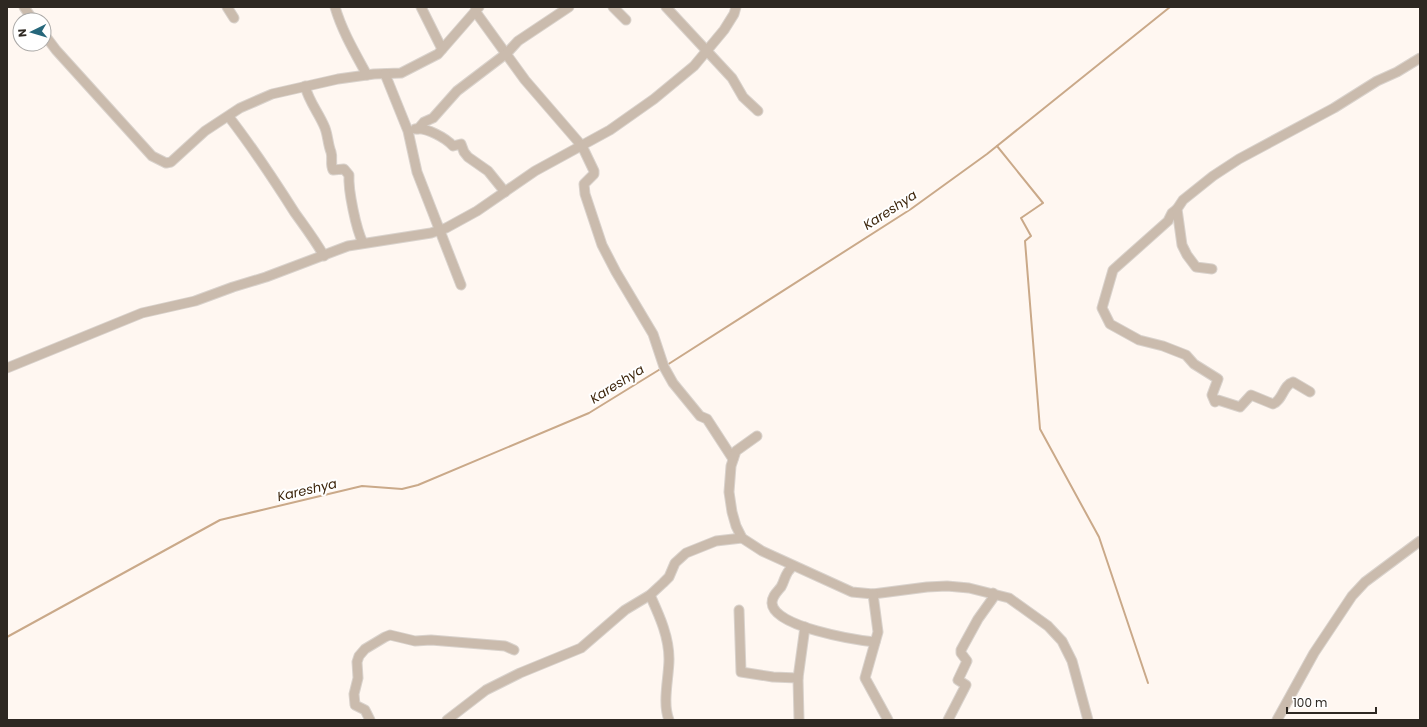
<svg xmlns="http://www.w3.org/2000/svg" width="1427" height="727" font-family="Poppins,sans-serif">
<rect width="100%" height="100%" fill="#fff7f1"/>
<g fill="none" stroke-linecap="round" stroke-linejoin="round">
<g stroke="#caa989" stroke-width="2">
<path d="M997 146 1043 203 1021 218 1031 236 1025 241 1040 429 1099 537 1148 683"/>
<path d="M667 365 911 209 987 154 1170 7"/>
<path d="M7 637 220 520 362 486 402 489 418 485 589 413 662 368"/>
</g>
<g stroke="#d9d2cc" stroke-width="11">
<g id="minor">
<path d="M24 7 33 20"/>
<path d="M227 7 234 18"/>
<path d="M335 7C342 31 355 53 367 75"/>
<path d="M421 7 442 49"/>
<path d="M613 7 626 20"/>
<path d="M666 7 732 78 743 97 758 111"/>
<path d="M475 11 525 80 582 146 594 171V174L584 184 585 194 602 245 616 272 653 334 664 367 673 383 700 416 707 419 733 459"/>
<path d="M44 34 56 50 152 156 166 163 171 162 205 131 240 108 272 94 338 79 374 74 401 73 438 54 479 7"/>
<path d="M385 74 408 131 417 172 461 285"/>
<path d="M305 86C309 102 319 113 325 128 328 136 328 145 331 152 333 158 330 164 333 170L344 169 349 175C348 190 356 229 363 243"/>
<path d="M229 117C253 148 274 180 295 213 305 227 315 240 324 256"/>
<path d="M415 129C426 127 446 138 453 146L461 144 464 152 468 157 488 171 505 192"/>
<path d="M418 129 424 122 433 118 457 91 507 53 518 41 569 7"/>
<path d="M1177 209 1172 213 1168 221 1113 270 1102 308 1110 324 1139 340 1163 346 1186 355 1194 364 1218 379 1212 395 1215 402 1218 400 1240 407 1251 395 1273 404C1283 400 1283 385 1293 382L1310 392"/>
<path d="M1212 269 1196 267 1187 255 1182 245 1177 209 1183 200 1213 176 1239 159 1334 108 1377 81 1397 72 1420 58"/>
<path d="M7 368 142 313 195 301 233 287 266 277 348 246 431 233 446 228 477 211 535 171 610 130 654 99 694 66 724 30 734 14 736 7"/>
<path d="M757 436 736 451 731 466 729 492 732 512 736 526 742 538 762 551 852 592 873 594 927 587 947 586 969 588 1009 598 1048 626 1062 641 1072 661 1088 720"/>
<path d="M793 566C784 574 786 578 781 587 777 592 772 596 772 603 773 627 856 640 875 642"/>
<path d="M873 594 878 632 865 678 888 720"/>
<path d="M650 595C659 615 669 636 669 659 669 677 662 703 669 720"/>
<path d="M739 610 741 672 773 677 798 678"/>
<path d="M370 720 365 710 355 705 354 694 358 678 357 662 359 656 365 649 385 637 390 635 415 641 431 640 505 646 514 650"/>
<path d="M447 720 486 690 520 673 581 648 625 610 650 595 663 583 669 577 675 563 686 553 716 541 742 538"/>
<path d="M799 720 798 678 805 627"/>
<path d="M948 720 966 685 958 680 967 661 961 653V650L978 619 993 598V593"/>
<path d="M1277 720 1314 653 1352 596 1365 582 1420 541"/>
</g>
</g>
<use href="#minor" stroke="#cabbad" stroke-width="9"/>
</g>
<g text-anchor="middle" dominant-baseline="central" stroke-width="4" stroke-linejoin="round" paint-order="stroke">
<g font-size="13" font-style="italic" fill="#3c240a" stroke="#fff">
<text transform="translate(890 210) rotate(-33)">Kareshya</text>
<text transform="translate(617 384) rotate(-32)">Kareshya</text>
<text transform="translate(307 490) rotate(-13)">Kareshya</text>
</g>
</g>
<rect width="1427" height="727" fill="none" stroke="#2e2822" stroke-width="16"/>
<g transform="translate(32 32) rotate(265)"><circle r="19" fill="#ffffff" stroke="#aba9a7"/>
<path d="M0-3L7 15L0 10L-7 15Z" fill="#26677b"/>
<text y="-6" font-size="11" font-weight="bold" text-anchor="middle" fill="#2e2822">N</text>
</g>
<path d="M1287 707v6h89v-6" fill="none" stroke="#2e2822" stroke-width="2"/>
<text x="1293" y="707" font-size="12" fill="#2e2822" stroke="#ffffff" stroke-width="3" paint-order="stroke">100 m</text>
</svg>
